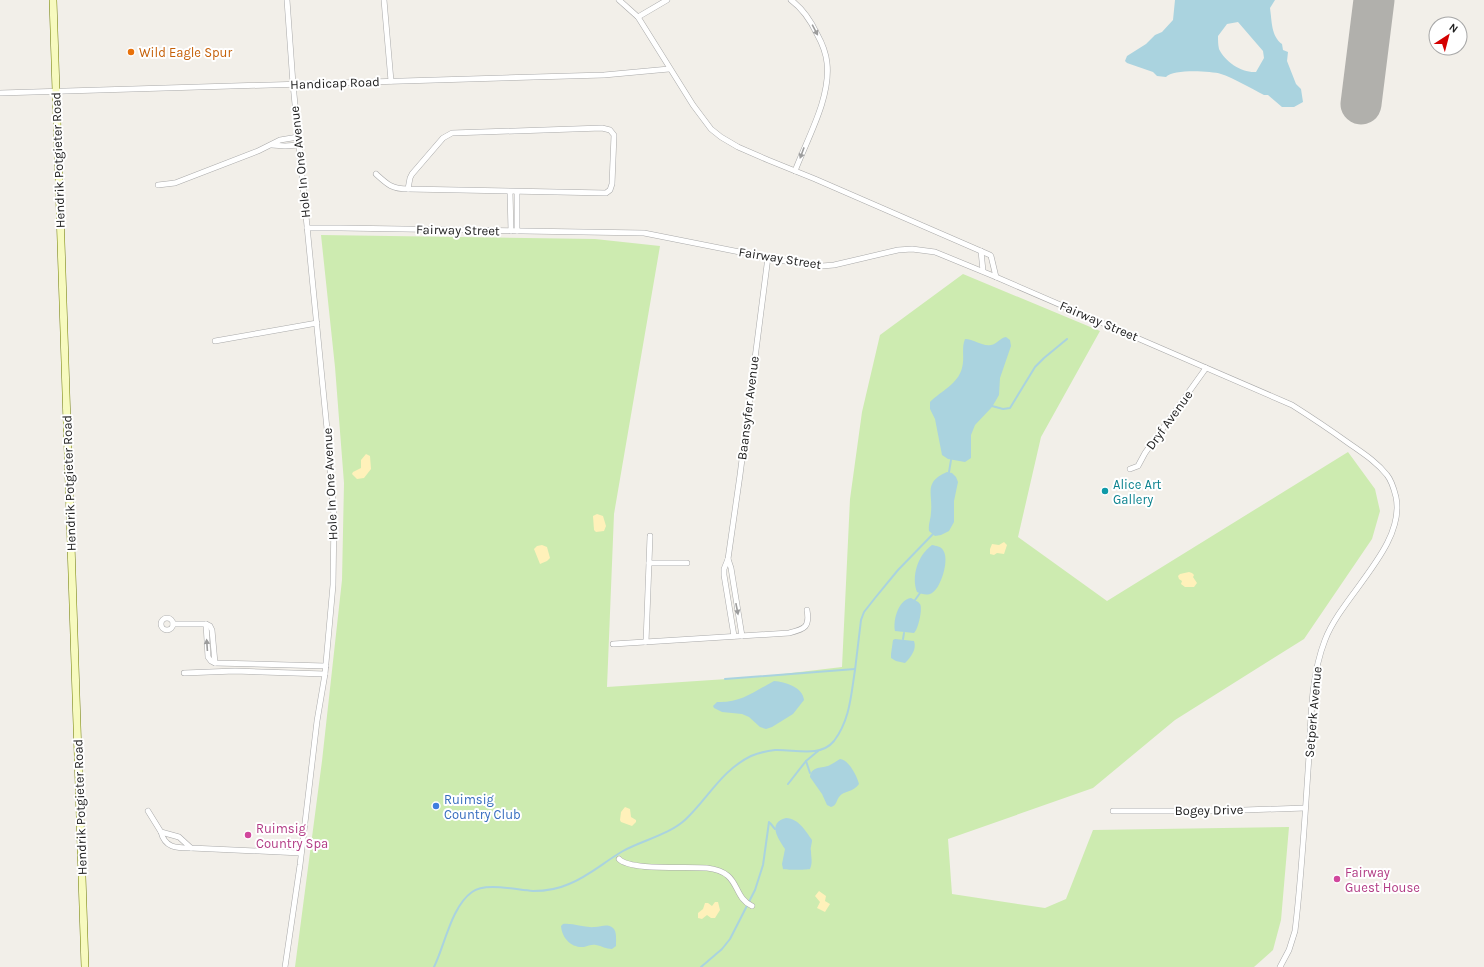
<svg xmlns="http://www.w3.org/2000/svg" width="1484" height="967" font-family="Karla,sans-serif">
<rect width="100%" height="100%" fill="#f2efe9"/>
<path fill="#cdebb0" d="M321 235 595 239 660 246 614 514 607 687 757 677 842 667 850 499 862 412 880 335 963 274 1100 331 1041 437 1018 537 1107 601 1348 452 1375 489 1380 511 1372 539 1304 639 1175 720 1093 788 948 839 952 894 1045 908 1066 899 1093 830 1289 827 1281 920 1273 950 1254 967H295L322 761 342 580 344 483 335 367Z"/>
<g fill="#fff1ba">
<path d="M366 454 370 456 371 469 364 478 357 479 352 474 353 472 361 468V460Z"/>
<path d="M597 514 603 516 606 526 604 531 596 532 594 530 593 516Z"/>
<path d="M1004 542 1007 545 1004 554 997 553 994 555 990 554V549L992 544 999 545Z"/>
<path d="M542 545 547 547 550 558 547 561 540 564 534 549 537 546Z"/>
<path d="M1189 572 1192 573 1194 575 1193 577 1197 583 1194 587H1185L1181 584 1182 581 1179 579 1178 576 1180 574Z"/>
<path d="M625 807 630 809 631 817 636 820V822L632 826 621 822 620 820 621 812Z"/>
<path d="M819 891 826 896 825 901 830 904 825 912 817 908 820 902 815 896Z"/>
<path d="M715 902H718L720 910 715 918H711L707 915 702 919 698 918V913L703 909 705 903H708L712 906Z"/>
</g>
<g fill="#aad3df" fill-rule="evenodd">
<path d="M1175 0H1275L1270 8C1272 21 1271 36 1282 44L1283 50 1288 52 1287 61 1296 84 1301 89 1303 102 1294 107H1282L1268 95H1264C1252 89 1232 77 1221 74 1210 71 1173 69 1166 77L1157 76 1153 72 1127 63 1125 61 1127 56 1146 44 1155 35 1162 32 1173 20ZM1238 22 1263 51 1264 58 1256 72C1242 73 1225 62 1219 49 1218 45 1218 40 1218 36L1227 24Z"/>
<path d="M1006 337 1010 340 1011 346 1000 378 999 395 992 407 975 425 971 435V458L965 462 948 459 942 455 935 419 930 409V402C941 391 958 384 962 368 965 358 961 348 965 339 974 339 983 347 991 345 997 344 1000 338 1006 337Z"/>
<path d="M947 472 952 473 956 477 958 482 954 501V522L949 531 941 535 935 536 929 531C928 524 931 519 931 512 933 494 923 482 947 472Z"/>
<path d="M932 545C936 546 941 546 943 550 950 559 941 588 932 593 927 596 922 594 917 592 911 576 918 555 932 545Z"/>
<path d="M911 598C914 600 918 601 920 604 923 609 918 630 914 633L895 631C893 620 898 600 911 598Z"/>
<path d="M895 639 914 641C917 649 911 657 905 663L896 661 891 658V654L893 640Z"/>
<path d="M774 681C785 682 803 687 804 700L793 714 772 727 766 729 760 727 749 717 742 714 722 712 714 708 713 706 717 702C741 703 753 692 774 681Z"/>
<path d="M840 759C849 760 857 776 859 784 853 793 844 790 839 797 836 801 837 805 831 807L827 805 822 794 810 777C811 767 820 768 828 766 833 764 836 761 840 759Z"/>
<path d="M786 818C799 819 805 830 812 840 812 844 810 848 811 851 811 858 813 862 810 869 806 870 786 870 783 869L782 864 785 849C778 838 767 823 786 818Z"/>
<path d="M563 924C574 923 584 928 595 927 601 927 607 923 613 928 617 931 616 940 616 946L612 949C606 949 602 946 596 945 592 944 588 946 584 947 571 948 562 938 561 926Z"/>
</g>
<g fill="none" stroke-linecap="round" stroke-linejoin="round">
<g stroke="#aad3df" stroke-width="2">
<path d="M992 406 1003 409 1010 408 1035 367 1044 358 1067 339"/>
<path d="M949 472 951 460"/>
<path d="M915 600 920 593"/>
<path d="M903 639 904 633"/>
<path d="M725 679 855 669"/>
<path d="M806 761 810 773"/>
<path d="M788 784 806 761 818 751"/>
<path d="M770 823 775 829"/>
<path d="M434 967C445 945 451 907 472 892 485 882 516 890 533 891 545 891 558 889 569 884 589 876 604 862 623 851 643 840 669 835 686 819 708 798 722 770 751 756 758 753 767 751 775 750 794 749 820 758 834 741 850 720 851 695 855 670 857 653 859 637 861 620L864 612 875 598 898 570 933 534"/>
<path d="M701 967 722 949 730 939 755 890 763 865 769 822"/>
</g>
<path stroke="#b1b0ac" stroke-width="41" d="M1361 104 1374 0"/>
<g stroke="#a9a9a9" stroke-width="6">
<g id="street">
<path d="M384 0 391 81"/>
<path d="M619 0 638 17 693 105 711 129 721 137 738 147 768 160 815 179 990 255 991 256 996 277"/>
<path d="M791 0C803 9 811 21 817 34 822 43 826 53 827 63 831 98 807 139 795 171"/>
<path d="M638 17 667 0"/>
<path d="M0 93 604 75 669 69"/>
<path d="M602 128 610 130 614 135 612 184 610 190 606 193 408 189 410 178 412 174 443 138 452 133Z"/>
<path d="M272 145 285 146 299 145"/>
<path d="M376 174C388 185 392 189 408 189"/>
<path d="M158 185 175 183 258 151 280 140 298 137"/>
<path d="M510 192 511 231"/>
<path d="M307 228H341L644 233 795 263 822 266 834 265 898 250 912 249 935 252 996 277 1292 405C1311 417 1329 429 1347 442 1361 452 1376 461 1387 475 1392 481 1394 489 1396 497 1406 546 1342 595 1325 640 1311 676 1311 717 1309 756 1305 814 1302 873 1295 931L1289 950 1280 967"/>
<path d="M517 231V192"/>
<path d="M981 251 983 271"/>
<path d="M215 341 317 323"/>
<path d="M1130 469 1138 466 1145 453 1206 368"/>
<path d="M728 559 731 568 742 636"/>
<path d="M649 563H687"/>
<circle cx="167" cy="624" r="6"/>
<path d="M173 624H206L210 626 212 630 215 663"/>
<path d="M206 624 208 657 211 661 215 663 326 666"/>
<path d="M734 636 724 575V569L728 559 740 475 768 257"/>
<path d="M646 642 650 536"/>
<path d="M613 644 789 633C805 629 810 627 807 610"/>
<path d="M184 673 235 671 325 674"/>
<path d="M148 811 161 832 179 837 191 848 301 853"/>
<path d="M1113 811H1216L1305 808"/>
<path d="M161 832C165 848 176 848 191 848"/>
<path d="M619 859C630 871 689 866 707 868 742 872 731 896 752 906"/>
<path d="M285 967 300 865 317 721 325 674 333 585 334 516 327 429 293 84 287 0"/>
</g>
</g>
<g stroke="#707d05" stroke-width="8">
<path id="secondary" d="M53 0 85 967"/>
</g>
<use href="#street" stroke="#fff" stroke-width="5"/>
<use href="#secondary" stroke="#f7fabf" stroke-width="7"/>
</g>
<defs><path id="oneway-solid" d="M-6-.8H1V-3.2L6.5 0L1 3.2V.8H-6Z"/></defs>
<g fill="#9c9c9c">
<use href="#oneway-solid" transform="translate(815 30) rotate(62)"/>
<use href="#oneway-solid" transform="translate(802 153) rotate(110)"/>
<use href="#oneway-solid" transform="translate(737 609) rotate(79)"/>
<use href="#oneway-solid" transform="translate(207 645) rotate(-94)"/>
</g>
<circle fill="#e8710a" stroke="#fff" stroke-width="1.5" cx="131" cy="52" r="4"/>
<circle fill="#0f9aa8" stroke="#fff" stroke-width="1.5" cx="1105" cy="491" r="4"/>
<circle fill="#3f7fe0" stroke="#fff" stroke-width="1.5" cx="436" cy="806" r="4"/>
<g fill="#d1479c" stroke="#fff" stroke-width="1.5">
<circle cx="248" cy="835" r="4"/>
<circle cx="1337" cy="879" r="4"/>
</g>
<g text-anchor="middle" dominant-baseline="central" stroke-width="4" stroke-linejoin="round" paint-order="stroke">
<g font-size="13" fill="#c56008" stroke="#fff" text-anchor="start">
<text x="139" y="52">Wild Eagle Spur</text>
</g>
<g font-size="13" fill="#222" stroke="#fff">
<text transform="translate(335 83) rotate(-2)">Handicap Road</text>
<text transform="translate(58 160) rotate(-92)">Hendrik Potgieter Road</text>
<text transform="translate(300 162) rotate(-96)">Hole In One Avenue</text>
<text transform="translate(458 230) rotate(1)">Fairway Street</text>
<text transform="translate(780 258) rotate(9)">Fairway Street</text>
<text transform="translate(1099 321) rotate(23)">Fairway Street</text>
<text transform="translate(748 408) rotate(-83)">Baansyfer Avenue</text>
<text transform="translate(1169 420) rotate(-54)">Dryf Avenue</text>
<text transform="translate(69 483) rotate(-92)">Hendrik Potgieter Road</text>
<text transform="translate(330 484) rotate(-93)">Hole In One Avenue</text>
<text transform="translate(1313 712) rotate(-85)">Setperk Avenue</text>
<text transform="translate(80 807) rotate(-92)">Hendrik Potgieter Road</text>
<text transform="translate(1209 810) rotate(-1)">Bogey Drive</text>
</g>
<g font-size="13" fill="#0d838f" stroke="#fff" text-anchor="start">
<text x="1113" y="484">Alice Art<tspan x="1113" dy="15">Gallery</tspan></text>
</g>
<g font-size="13" fill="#366cbe" stroke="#fff" text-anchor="start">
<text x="444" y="799">Ruimsig<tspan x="444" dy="15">Country Club</tspan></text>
</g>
<g font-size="13" fill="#b23c85" stroke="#fff" text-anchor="start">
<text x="256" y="828">Ruimsig<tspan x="256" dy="15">Country Spa</tspan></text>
<text x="1345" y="872">Fairway<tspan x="1345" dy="15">Guest House</tspan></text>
</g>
</g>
<g transform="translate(1448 36) rotate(36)"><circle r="19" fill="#ffffff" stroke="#a7a7a7"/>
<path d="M0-3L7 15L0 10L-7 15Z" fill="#d40000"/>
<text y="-6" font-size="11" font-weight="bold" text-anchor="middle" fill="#222222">N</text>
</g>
</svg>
